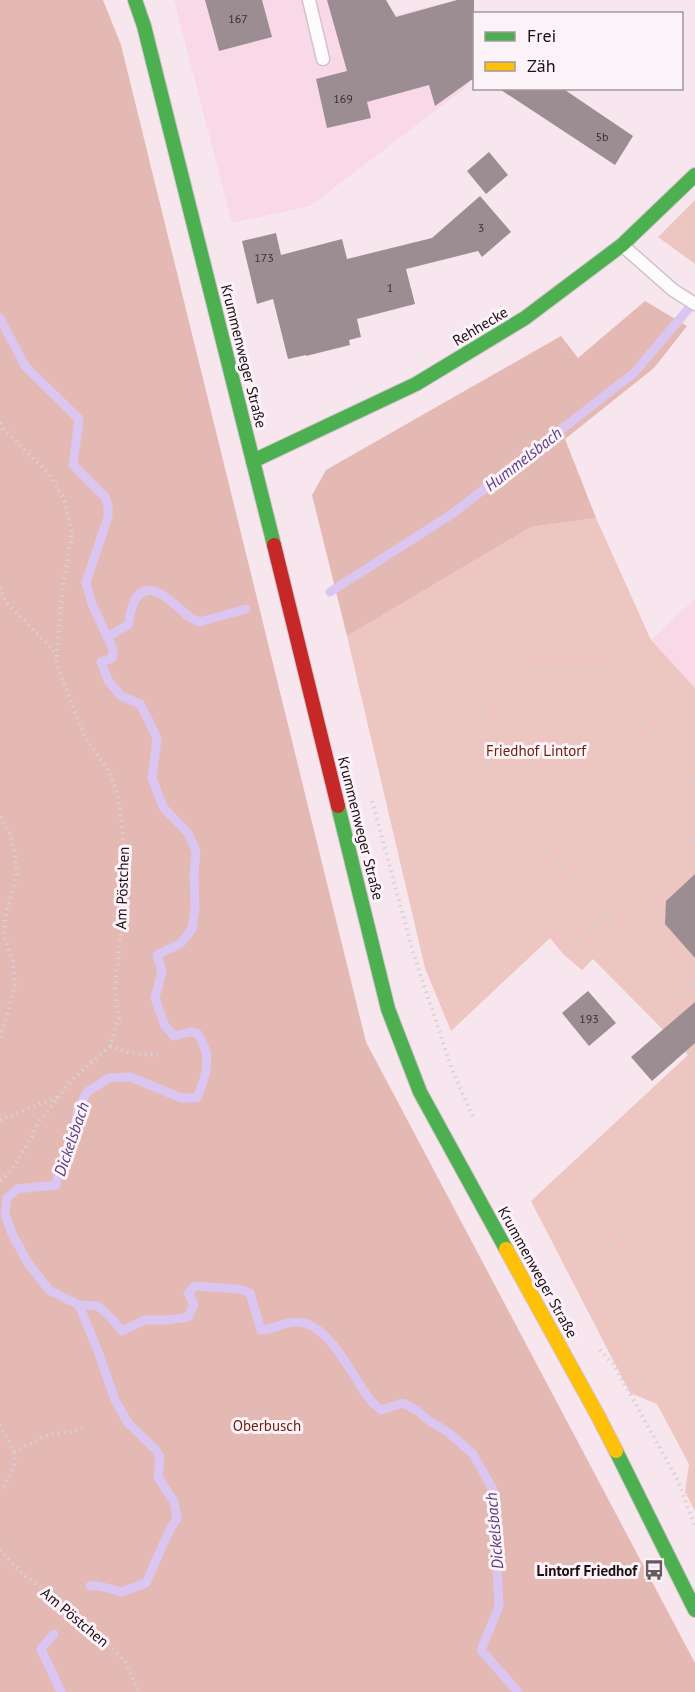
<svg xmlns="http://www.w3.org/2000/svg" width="695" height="1692" font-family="'PT Sans',sans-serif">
<rect width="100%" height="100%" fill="#f7e6ee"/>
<g fill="#f9d8e8">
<path d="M174 0H385L394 15 448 2 469 75 468 86 310 206 232 223Z"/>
<path d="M695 599V688L651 640Z"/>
</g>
<g fill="#edc6c1">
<path d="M695 200V264L658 237Z"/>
<path d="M596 518 651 640 695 688V1511L685 1492 689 1464 657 1404 630 1393 531 1201 688 1055 593 959 582 970 564 955 550 938 451 1031 425 968 347 636 531 527Z"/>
</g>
<g fill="#e4b8b3">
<path d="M0 0H103L121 45 366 1042 695 1663V1692H0Z"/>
<path d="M645 301 687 326 654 368 565 439 596 518 531 527 347 636 312 495 326 470 561 336 578 358Z"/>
</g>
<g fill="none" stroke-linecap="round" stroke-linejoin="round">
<g stroke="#dac6f1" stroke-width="9">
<path d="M0 318 25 366 79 419 73 465 105 497 108 506V517L86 582 92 604 113 649 112 658 101 662 109 682 121 696 140 704 149 721 157 739 152 778 163 807 188 833 196 851 194 875 195 909 192 929 181 943 157 955 162 971 155 998 165 1026 174 1036 190 1032 197 1033C213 1055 207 1074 197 1098H181L131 1077 109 1078 87 1092 78 1109 73 1142 58 1174 56 1185 17 1189 7 1198 5 1214 12 1234 28 1263 49 1290 79 1305 98 1306 113 1320 122 1331 145 1320H168L188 1317 194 1305 188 1293 195 1286 238 1289 250 1293 261 1330C273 1330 285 1321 297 1322 329 1323 351 1374 368 1397 371 1402 376 1406 381 1410L403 1403 418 1411 428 1420 449 1433 473 1454 493 1490 499 1606 481 1650 518 1692"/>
<path d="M330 592 452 514 634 373 695 301"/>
<path d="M107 637 128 625C130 618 130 609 134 602 148 574 173 604 187 615 191 618 195 620 199 622L246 609"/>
<path d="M79 1305 99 1354 115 1400 128 1423 155 1449 160 1457 158 1477 174 1502 177 1518 170 1529 146 1583 122 1592 99 1586H90"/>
<path d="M54 1634 41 1649 61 1692"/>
</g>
</g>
<g fill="#9c8d92">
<path d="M205 0H262L272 37 219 51Z"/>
<path d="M327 0H386L396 17 457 0H474V78L435 106 429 85 367 102 371 118 327 128 316 79 347 71Z"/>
<path d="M498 88H562L633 136 615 165Z"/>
<path d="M489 152 508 175 486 194 467 171Z"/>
<path d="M480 196 511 232 482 257 478 251 406 269 415 304 357 319 361 337 349 340 350 345 306 356V355L288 359 273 299 257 304 242 241 276 233 281 255 342 239 347 259 432 238Z"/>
<path d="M695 874V958L665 924 666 901Z"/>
<path d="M588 991 616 1023 589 1046 562 1013Z"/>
<path d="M695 1002V1043L652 1081 631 1057Z"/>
</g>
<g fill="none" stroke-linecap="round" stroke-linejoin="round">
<g stroke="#d2c3ca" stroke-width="15">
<g id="lane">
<path d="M309 0 323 59"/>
<path d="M623 246 673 290 695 304"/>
</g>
</g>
<g stroke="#d2c3ca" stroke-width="16">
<g id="fast">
<path d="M135 0 144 26 274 545"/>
<path d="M253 461 416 384 525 318 622 245 695 175"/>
<path d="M338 806 388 1009 420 1092 506 1249"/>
<path d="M616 1451 695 1610"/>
</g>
</g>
<g stroke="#d2c3ca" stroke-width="16">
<path id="slow" d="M506 1249 598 1416 616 1451"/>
</g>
<g stroke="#d2c3ca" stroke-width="16">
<path id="jam" d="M274 545 338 806"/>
</g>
<g stroke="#d6d1d4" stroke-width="4" stroke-dasharray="1.5 4.5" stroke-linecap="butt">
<path d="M0 423 3 429 48 473 64 499 72 533 63 584 57 653"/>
<path d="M0 587 5 601 57 654V665L84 735 111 775 119 800 125 858 122 920 115 989 119 1018 110 1046 74 1078 39 1121 29 1143 9 1173 0 1181"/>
<path d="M695 781 599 669H529L483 710 489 785 677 997 695 981"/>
<path d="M372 801 412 949 451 1067 474 1119"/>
<path d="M0 817 10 834 15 855 17 874 5 917 4 937 13 961 15 986 0 1038"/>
<path d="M564 955 695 837"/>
<path d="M110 1046 130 1053 161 1055"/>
<path d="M0 1120 58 1097"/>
<path d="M579 1268 695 1182"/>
<path d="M600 1350 614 1365 677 1479 695 1526"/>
<path d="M0 1425C3 1434 10 1442 13 1451 18 1464 8 1480 0 1491"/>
<path d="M14 1452 45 1436 69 1432 87 1426"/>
<path d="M0 1550 23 1574 84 1620 108 1643 125 1662 139 1692"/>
</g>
<use href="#lane" stroke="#fefbfc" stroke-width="12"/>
<use href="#fast" stroke="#4caf50" stroke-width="14"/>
<use href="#slow" stroke="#ffc107" stroke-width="14"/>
<use href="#jam" stroke="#c62828" stroke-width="14"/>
</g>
<defs>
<g id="bus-bare" transform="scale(1.62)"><path d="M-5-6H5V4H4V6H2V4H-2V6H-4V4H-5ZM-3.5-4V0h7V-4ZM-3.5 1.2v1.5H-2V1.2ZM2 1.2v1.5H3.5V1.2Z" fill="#695a62" stroke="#fbf3f7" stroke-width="2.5" paint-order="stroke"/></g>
</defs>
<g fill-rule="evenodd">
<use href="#bus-bare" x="654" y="1570"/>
</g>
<g text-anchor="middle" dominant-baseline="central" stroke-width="6" stroke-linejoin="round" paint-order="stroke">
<g font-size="12" fill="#3c2e35">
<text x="238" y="18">167</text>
<text x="343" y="98">169</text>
<text x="602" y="136">5b</text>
<text x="481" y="227">3</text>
<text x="264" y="257">173</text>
<text x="390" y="287">1</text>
<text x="589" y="1018">193</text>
</g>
<g font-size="15" fill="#1c0f16" stroke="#fbf3f7">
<text transform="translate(480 326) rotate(-31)">Rehhecke</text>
<text transform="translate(244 356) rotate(76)">Krummenweger Straße</text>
<text transform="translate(361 828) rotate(76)">Krummenweger Straße</text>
<text transform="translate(122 888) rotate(-88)">Am Pöstchen</text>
<text transform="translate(538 1272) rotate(61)">Krummenweger Straße</text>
<text transform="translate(75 1617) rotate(40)">Am Pöstchen</text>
</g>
<g font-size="15" fill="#6f210f" stroke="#fbf3f7">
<text x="536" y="750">Friedhof Lintorf</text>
<text x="267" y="1425">Oberbusch</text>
</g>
<g font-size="15" font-weight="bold" fill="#1c0f16" stroke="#fbf3f7" text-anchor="end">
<text x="637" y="1570">Lintorf Friedhof</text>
</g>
<g font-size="16" font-style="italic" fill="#583b81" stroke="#fbf3f7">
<text transform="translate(523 459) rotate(-38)">Hummelsbach</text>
<text transform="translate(71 1139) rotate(-71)">Dickelsbach</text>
<text transform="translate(494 1531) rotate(-95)">Dickelsbach</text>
</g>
</g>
<rect x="473" y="12" width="210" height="78" fill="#fbf3f7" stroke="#a2989d" stroke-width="1.5"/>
<rect x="485" y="32" width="30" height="9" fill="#4caf50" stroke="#a2989d" stroke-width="1.5"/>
<text x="527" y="42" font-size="18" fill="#1c0f16">Frei</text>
<rect x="485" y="62" width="30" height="9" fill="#ffc107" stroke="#a2989d" stroke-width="1.5"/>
<text x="527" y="72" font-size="18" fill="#1c0f16">Zäh</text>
</svg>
